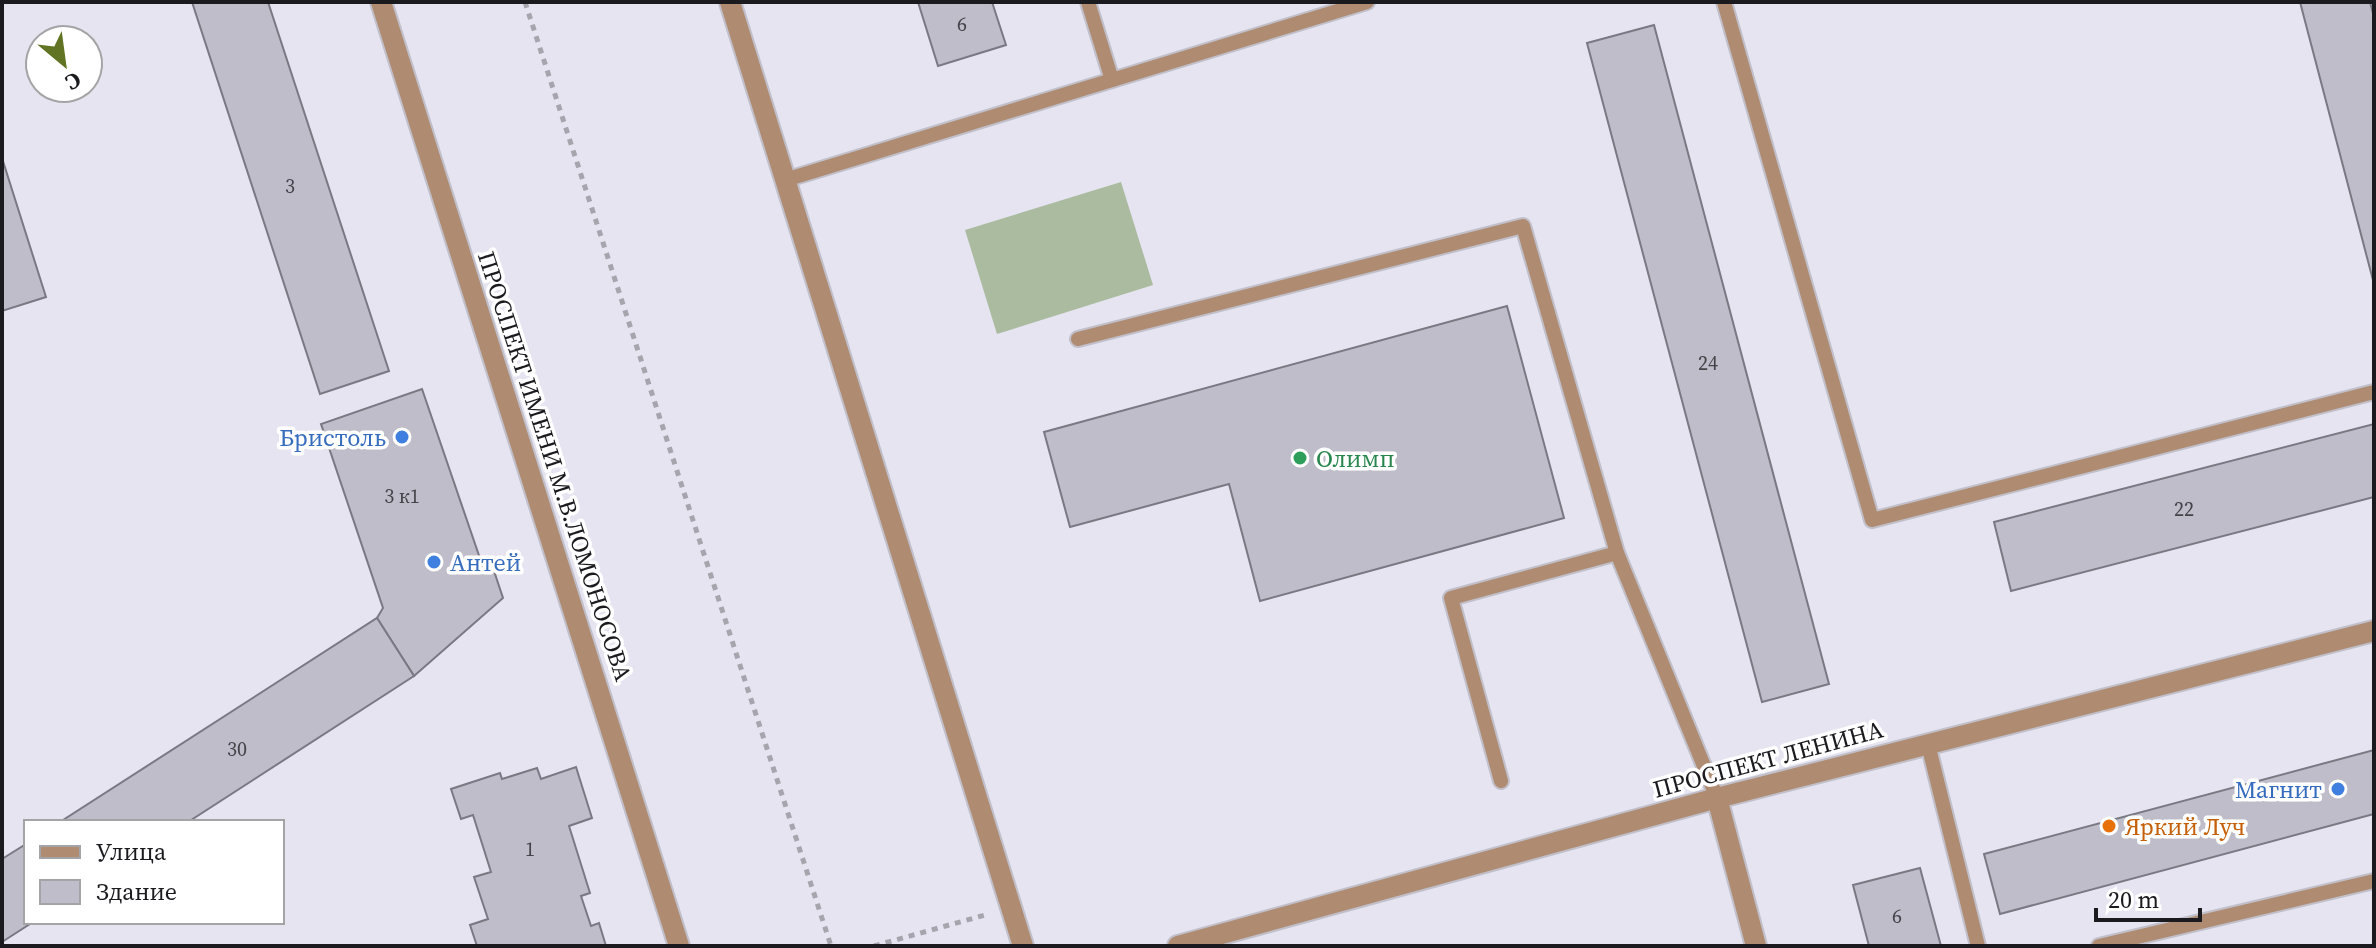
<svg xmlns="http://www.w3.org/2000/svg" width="2376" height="948" font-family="'Source Serif 4',serif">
<rect width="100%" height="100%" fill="#e5e4f0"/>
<path fill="#aabba0" d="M1121 182 1153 285 997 334 965 230Z"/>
<g fill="#bebdc9" stroke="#7a7983" stroke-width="2">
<path d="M192 2H268L389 371 320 394Z"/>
<path d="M918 2H992L1006 45 938 66Z"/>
<path d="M2300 2H2370L2374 17V284Z"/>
<path d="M1654 25 1829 684 1762 702 1587 43Z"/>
<path d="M2 158 46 297 2 311Z"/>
<path d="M1507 306 1564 518 1260 601 1229 484 1070 527 1044 432Z"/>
<path d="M422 389 485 573 493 568 503 598 414 676 377 618 383 608 321 424Z"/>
<path d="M2374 424V497L2011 591 1994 522Z"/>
<path d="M377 618 414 676 188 822H60Z"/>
<path d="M2374 750V814L2000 914 1984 854Z"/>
<path d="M576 767 592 818 569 826 590 893 581 896 591 926 599 923 606 946H477L470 925 488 919 474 877 491 872 473 815 461 819 451 789 500 773 502 779 537 768 541 779Z"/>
<path d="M26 844V922H33L2 942V859Z"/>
<path d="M1920 868 1941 946H1869L1853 885Z"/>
</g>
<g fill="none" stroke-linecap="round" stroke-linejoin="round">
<g stroke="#c1c0ca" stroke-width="18">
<g id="service">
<path d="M1088 2 1112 80"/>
<path d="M1724 2 1872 520 2374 392"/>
<path d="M785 180 1367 2"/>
<path d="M1078 339 1523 226 1617 553 1717 798"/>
<path d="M1928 744 1978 946"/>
<path d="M1501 781 1451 598 1617 553"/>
<path d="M2099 946 2374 881"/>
</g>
</g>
<g stroke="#c1c0ca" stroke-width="24">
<g id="minor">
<path d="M381 2 679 946"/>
<path d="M730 2 1023 946"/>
<path d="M1717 798 1756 946"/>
</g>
</g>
<g stroke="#c1c0ca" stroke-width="24">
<path id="tertiary" d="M1178 946 1717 798 2374 631"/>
</g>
<g stroke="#a6a5ae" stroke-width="5" stroke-dasharray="6 6" stroke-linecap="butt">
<path d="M525 2 831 946"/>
<path d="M874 946 985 915"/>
</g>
<use href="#service" stroke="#af8b71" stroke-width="14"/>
<use href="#minor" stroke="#af8b71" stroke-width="20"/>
<use href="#tertiary" stroke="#af8b71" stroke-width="20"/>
</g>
<g fill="#3f7fe0" stroke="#fff" stroke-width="3">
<circle cx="402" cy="437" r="8"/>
<circle cx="434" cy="562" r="8"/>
<circle cx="2338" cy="789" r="8"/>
</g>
<circle fill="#2e9e5b" stroke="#fff" stroke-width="3" cx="1300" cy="458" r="8"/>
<circle fill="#e8710a" stroke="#fff" stroke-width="3" cx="2109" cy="826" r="8"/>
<g text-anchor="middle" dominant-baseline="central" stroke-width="7" stroke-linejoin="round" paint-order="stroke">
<g font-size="20" fill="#444349">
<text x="962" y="24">6</text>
<text x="290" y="186">3</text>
<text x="1708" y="363">24</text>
<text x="402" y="496">3 к1</text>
<text x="2184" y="509">22</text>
<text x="237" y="749">30</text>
<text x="530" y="849">1</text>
<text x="1897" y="916">6</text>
</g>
<g font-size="24" fill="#366cbe" stroke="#fff" text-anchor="end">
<text x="386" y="437">Бристоль</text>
<text x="450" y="562" text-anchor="start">Антей</text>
<text x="2322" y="789">Магнит</text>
</g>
<g font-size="24" fill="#27864d" stroke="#fff" text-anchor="start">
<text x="1316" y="458">Олимп</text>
</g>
<g font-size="24" fill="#1b1a1e" stroke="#fff">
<text transform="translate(555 466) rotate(72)">ПРОСПЕКТ ИМЕНИ М.В.ЛОМОНОСОВА</text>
<text transform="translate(1768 759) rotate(-15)">ПРОСПЕКТ ЛЕНИНА</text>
</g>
<g font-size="24" fill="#c56008" stroke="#fff" text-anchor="start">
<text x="2125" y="826">Яркий Луч</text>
</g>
</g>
<rect width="2376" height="948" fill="none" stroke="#1b1a1e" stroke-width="8"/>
<rect x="24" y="820" width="260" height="104" fill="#ffffff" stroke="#a4a3a5" stroke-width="2"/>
<rect x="40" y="846" width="40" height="12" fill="#af8b71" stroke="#a4a3a5" stroke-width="2"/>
<text x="96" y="860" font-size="24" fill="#1b1a1e">Улица</text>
<rect x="40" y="880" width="40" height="24" fill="#bebdc9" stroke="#a4a3a5" stroke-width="2"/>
<text x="96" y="900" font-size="24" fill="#1b1a1e">Здание</text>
<g transform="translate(64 64) rotate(151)"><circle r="38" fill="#ffffff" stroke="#a4a3a5" stroke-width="2"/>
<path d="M0-6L14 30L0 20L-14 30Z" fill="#607423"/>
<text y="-12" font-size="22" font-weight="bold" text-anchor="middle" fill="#1b1a1e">С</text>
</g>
<path d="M2096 908v12h104v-12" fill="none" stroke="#1b1a1e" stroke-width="4"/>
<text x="2108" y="908" font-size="24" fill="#1b1a1e" stroke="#ffffff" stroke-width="6" paint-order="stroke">20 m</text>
</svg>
